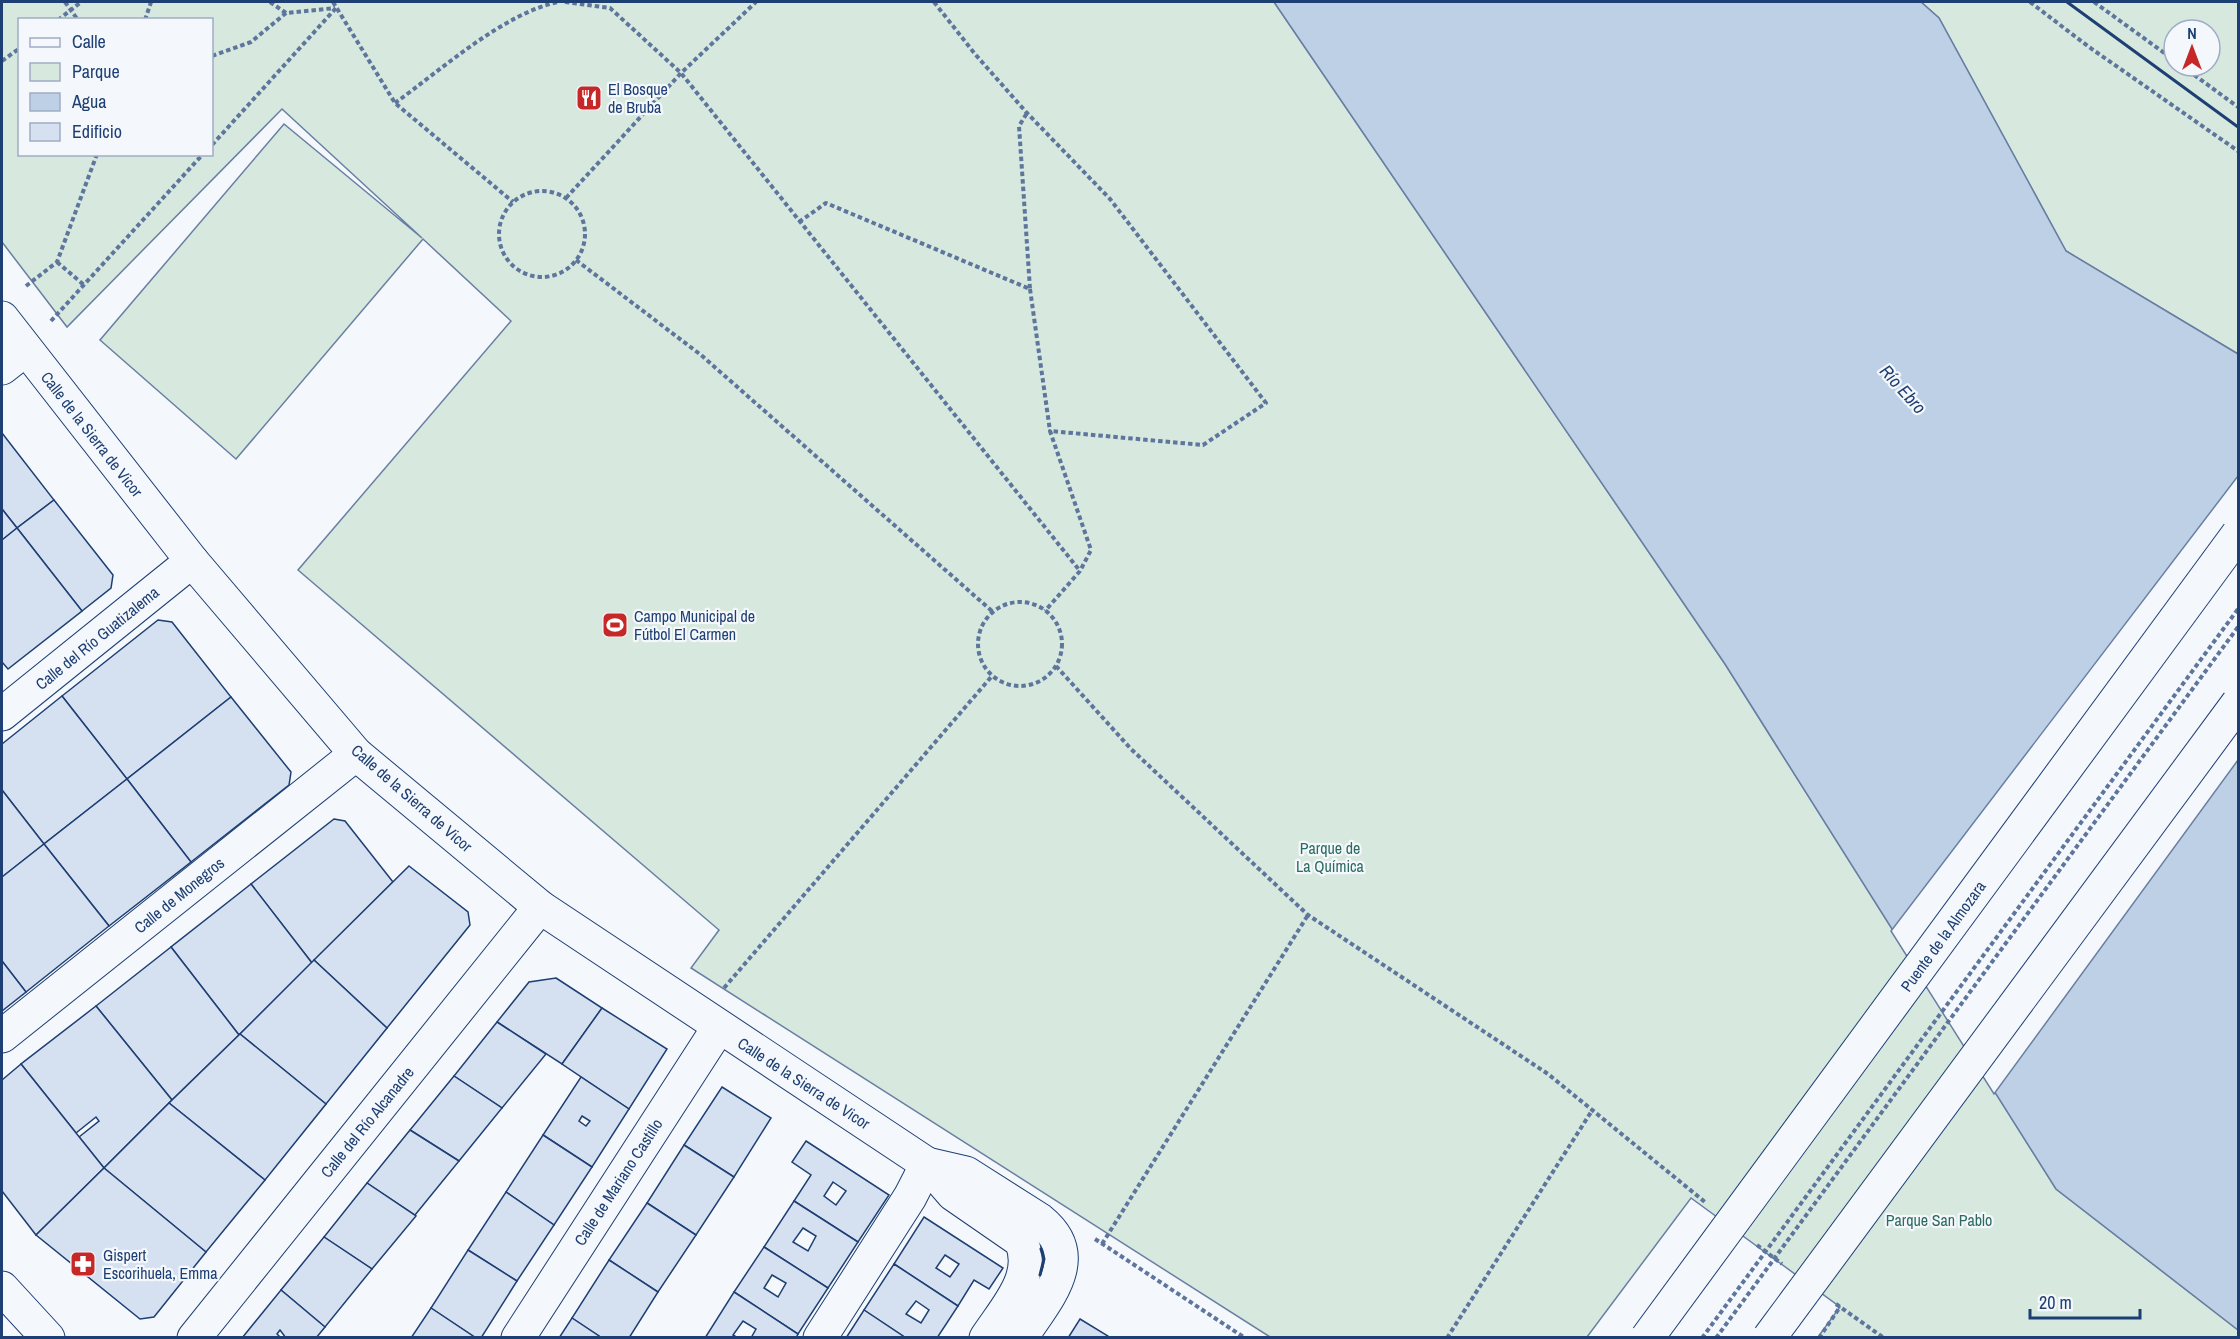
<svg xmlns="http://www.w3.org/2000/svg" width="2240" height="1339" font-family="'Archivo Narrow',sans-serif">
<rect width="100%" height="100%" fill="#f4f7fb"/>
<g fill="#d7e8df" stroke="#687fa3" stroke-width="1.5" fill-rule="evenodd">
<path d="M2 2H1274L1725 664 2056 1189 2238 1330V1337H1818L1840 1307 1691 1198 1587 1337H1270L691 968 719 930 298 570 511 321 423 239 236 459 100 340 284 124 422 238 282 109 67 327 2 242ZM20 20H212V154H20Z"/>
<path d="M1921 2H2238V354L2066 251 1939 18ZM2174 30H2210V66H2174Z"/>
</g>
<path fill="#bed0e5" stroke="#687fa3" stroke-width="1.5" d="M1274 2H1921L1939 18 2066 251 2238 354V1330L2056 1189 1725 664Z"/>
<path fill="#f4f7fb" stroke="#687fa3" stroke-width="1.5" d="M2238 476V760L1994 1094 1891 931Z"/>
<g fill="#d5e0f0" stroke="#1d3f73" stroke-width="1.5" fill-rule="evenodd">
<path d="M2 433 54 500 17 528 2 509Z"/>
<path d="M54 500 113 575 111 588 82 611 17 528Z"/>
<path d="M2 509 17 528 2 540Z"/>
<path d="M17 528 82 611 8 669 2 662V540Z"/>
<path d="M158 620 172 622 231 697 127 779 62 696Z"/>
<path d="M62 696 127 779 44 844 2 790V744Z"/>
<path d="M231 697 291 772 289 785 191 862 127 779Z"/>
<path d="M127 779 191 862 109 926 44 844Z"/>
<path d="M2 790 44 844 2 877Z"/>
<path d="M334 819 345 821 393 882 312 963 251 884Z"/>
<path d="M44 844 109 926 26 992 2 961V877Z"/>
<path d="M409 866 468 912 470 925 387 1028 314 960Z"/>
<path d="M251 884 312 963 239 1035 171 947Z"/>
<path d="M171 947 239 1035 172 1100 96 1006Z"/>
<path d="M314 960 387 1028 326 1104 240 1034Z"/>
<path d="M2 961 26 992 2 1011Z"/>
<path d="M556 978 602 1008 562 1064 497 1022 529 982Z"/>
<path d="M96 1006 172 1100 104 1168 79 1137 99 1121 96 1117 76 1133 21 1064Z"/>
<path d="M602 1008 667 1049 629 1109 562 1064Z"/>
<path d="M497 1022 546 1054 502 1108 454 1076Z"/>
<path d="M240 1034 326 1104 265 1180 169 1103Z"/>
<path d="M21 1064 104 1168 36 1235 2 1191V1080Z"/>
<path d="M454 1076 502 1108 459 1161 410 1130Z"/>
<path d="M581 1077 629 1109 592 1167 543 1135ZM582 1116 590 1121 586 1126 579 1121Z"/>
<path d="M722 1087 771 1118 734 1177 684 1145Z"/>
<path d="M169 1103 265 1180 206 1252 104 1168Z"/>
<path d="M410 1130 459 1161 415 1215 367 1183Z"/>
<path d="M543 1135 592 1167 554 1225 506 1192Z"/>
<path d="M806 1141 889 1195 858 1242 794 1201 811 1175 792 1162ZM833 1182 846 1191 836 1205 824 1196Z"/>
<path d="M684 1145 734 1177 696 1235 647 1203Z"/>
<path d="M104 1168 206 1252 154 1317 140 1319 36 1235Z"/>
<path d="M367 1183 416 1216 372 1269 324 1237Z"/>
<path d="M506 1192 554 1225 517 1281 468 1250Z"/>
<path d="M794 1201 858 1242 828 1288 764 1247ZM803 1228 816 1236 808 1251 793 1242Z"/>
<path d="M647 1203 696 1235 658 1292 609 1260Z"/>
<path d="M924 1217 1003 1268 989 1289 974 1280 958 1306 894 1264ZM945 1255 959 1264 950 1277 936 1268Z"/>
<path d="M324 1237 372 1269 325 1327 281 1290Z"/>
<path d="M764 1247 828 1288 798 1334 734 1292ZM772 1275 786 1283 778 1297 764 1288Z"/>
<path d="M468 1250 517 1281 481 1338H476L431 1308Z"/>
<path d="M609 1260 658 1292 629 1338H602L572 1318Z"/>
<path d="M894 1264 958 1306 937 1338H906L864 1310ZM916 1301 929 1310 921 1323 906 1314Z"/>
<path d="M281 1290 325 1327 316 1338H286L280 1330 277 1334 281 1338H242Z"/>
<path d="M734 1292 798 1334 796 1338H751L756 1329 743 1321 733 1335 738 1338H705Z"/>
<path d="M431 1308 476 1338H411Z"/>
<path d="M864 1310 906 1338H846Z"/>
<path d="M572 1318 602 1338H559Z"/>
<path d="M1080 1319 1108 1336 1110 1338H1068Z"/>
</g>
<g fill="none" stroke-linecap="round" stroke-linejoin="round">
<g stroke="#1d3f73" stroke-width="35">
<g id="street">
<path d="M2 318 192 561 356 754 540 907 927 1164 953 1194 1021 1241C1037 1276 1005 1309 986 1338"/>
<path d="M2 368 25 350"/>
<path d="M2 714 192 561"/>
<path d="M2 1036 356 754"/>
<path d="M927 1164 966 1173 1040 1220C1087 1258 1045 1300 1021 1338"/>
<path d="M194 1338 540 907"/>
<path d="M518 1338 719 1027"/>
<path d="M820 1338 910 1197 927 1164"/>
</g>
</g>
<g stroke="#1d3f73" stroke-width="35">
<path id="secondary" d="M2 1288 48 1338"/>
</g>
<g stroke="#5e769c" stroke-width="4" stroke-dasharray="4.5 3" stroke-linecap="butt">
<path d="M65 2 78 20"/>
<path d="M270 2 286 13 335 8"/>
<path d="M333 2 395 103 513 202"/>
<path d="M565 2 610 8 681 73 1080 571"/>
<path d="M934 2 975 54 1027 113 1110 199 1266 403 1203 445 1050 431 1091 550 1080 571 1045 611"/>
<path d="M2030 2 2089 47 2238 151"/>
<path d="M2094 2 2174 60"/>
<path d="M58 20 81 2"/>
<path d="M145 20 151 2"/>
<path d="M212 56 251 42 286 13"/>
<path d="M2 61 20 48"/>
<path d="M2182 66 2238 107"/>
<path d="M395 103C441 70 505 12 559 2"/>
<path d="M212 145 336 8"/>
<circle cx="542" cy="234" r="43"/>
<path d="M566 198 681 73 756 2"/>
<path d="M799 222 826 203 1030 289 1019 126 1027 113"/>
<path d="M576 260 701 355 993 612"/>
<path d="M57 262 84 285"/>
<path d="M26 286 57 262 97 154"/>
<path d="M1030 289 1050 431"/>
<path d="M51 321 203 154"/>
<circle cx="1020" cy="644" r="42"/>
<path d="M1056 666 1131 749 1308 915 1548 1074 1705 1202"/>
<path d="M724 988 992 676"/>
<path d="M1095 1239 1245 1338"/>
<path d="M1102 1244 1308 915"/>
<path d="M1757 1245 1782 1264"/>
<path d="M1836 1304 1884 1338"/>
<path d="M1447 1338 1593 1109"/>
<path d="M1819 1338 1840 1307"/>
</g>
<use href="#street" stroke="#f4f7fb" stroke-width="33"/>
<use href="#secondary" stroke="#f4f7fb" stroke-width="33"/>
<g stroke="#1d3f73" stroke-width="35" stroke-linecap="butt">
<g id="primary-bridge">
<path d="M1647 1338 2238 534"/>
<path d="M1769 1338 2238 703"/>
</g>
</g>
<g stroke="#5e769c" stroke-width="4" stroke-dasharray="4.5 3" stroke-linecap="butt">
<path d="M1702 1338 2238 609"/>
<path d="M1716 1338 2238 627"/>
</g>
<use href="#primary-bridge" stroke="#f4f7fb" stroke-width="33"/>
<g stroke="#1d3f73" stroke-width="3">
<path d="M2067 2 2238 127"/>
<path d="M1040 1275 1044 1259 1041 1249"/>
</g>
</g>
<defs>
<g id="restaurant-square" transform="scale(1.35)"><rect x="-9" y="-9" width="18" height="18" rx="4" fill="#c62828" stroke="#f4f7fb"/><path d="M-5-6h1v4h1v-4h1v4h1v-4h1v5L-1.5 .5V6h-2V.5L-5-1ZM5-6V6H3V1.5H1.5Q1.5-4 5-6Z" fill="#fff"/></g>
<g id="stadium-square" transform="scale(1.35)"><rect x="-9" y="-9" width="18" height="18" rx="4" fill="#c62828" stroke="#f4f7fb"/><path d="M0-5a6.5 5 0 1 0 0 10a6.5 5 0 1 0 0-10ZM-3.5-1.8h7v3.6h-7Z" fill="#fff"/></g>
<g id="pharmacy-square" transform="scale(1.35)"><rect x="-9" y="-9" width="18" height="18" rx="4" fill="#c62828" stroke="#f4f7fb"/><path d="M-2-6h4v4h4v4h-4v4h-4v-4h-4v-4h4Z" fill="#fff"/></g>
</defs>
<g fill-rule="evenodd">
<use href="#restaurant-square" x="589" y="98"/>
<use href="#stadium-square" x="615" y="625"/>
<use href="#pharmacy-square" x="83" y="1264"/>
</g>
<g text-anchor="middle" dominant-baseline="central" stroke-width="4.5" stroke-linejoin="round" paint-order="stroke">
<g font-size="16" fill="#1d3f73" stroke="#f4f7fb" text-anchor="start">
<text x="608" y="89">El Bosque<tspan x="608" dy="18">de Bruba</tspan></text>
<text x="634" y="616">Campo Municipal de<tspan x="634" dy="18">Fútbol El Carmen</tspan></text>
<text x="103" y="1255">Gispert<tspan x="103" dy="18">Escorihuela, Emma</tspan></text>
</g>
<g font-size="16" fill="#1d3f73" stroke="#f4f7fb">
<text transform="translate(92 434) rotate(52)">Calle de la Sierra de Vicor</text>
<text transform="translate(97 638) rotate(-39)">Calle del Río Guatizalema</text>
<text transform="translate(412 798) rotate(41)">Calle de la Sierra de Vicor</text>
<text transform="translate(179 895) rotate(-39)">Calle de Monegros</text>
<text transform="translate(1943 936) rotate(-54)">Puente de la Almozara</text>
<text transform="translate(804 1083) rotate(33)">Calle de la Sierra de Vicor</text>
<text transform="translate(367 1122) rotate(-51)">Calle del Río Alcanadre</text>
<text transform="translate(618 1182) rotate(-57)">Calle de Mariano Castillo</text>
</g>
<g font-size="16" fill="#2c6c60" stroke="#f4f7fb">
<text x="1330" y="848">Parque de<tspan x="1330" dy="18">La Química</tspan></text>
<text x="1939" y="1220">Parque San Pablo</text>
</g>
<g font-size="18" font-style="italic" fill="#1d3f73" stroke="#f4f7fb">
<text transform="translate(1903 389) rotate(48)">Río Ebro</text>
</g>
</g>
<rect width="2240" height="1339" fill="none" stroke="#1d3f73" stroke-width="6"/>
<rect x="18" y="18" width="195" height="138" fill="#f4f7fb" stroke="#9eadc5" stroke-width="1.5"/>
<rect x="30" y="38" width="30" height="9" fill="#f4f7fb" stroke="#9eadc5" stroke-width="1.5"/>
<text x="72" y="48" font-size="18" fill="#1d3f73">Calle</text>
<rect x="30" y="63" width="30" height="18" fill="#d7e8df" stroke="#9eadc5" stroke-width="1.5"/>
<text x="72" y="78" font-size="18" fill="#1d3f73">Parque</text>
<rect x="30" y="93" width="30" height="18" fill="#bed0e5" stroke="#9eadc5" stroke-width="1.5"/>
<text x="72" y="108" font-size="18" fill="#1d3f73">Agua</text>
<rect x="30" y="123" width="30" height="18" fill="#d5e0f0" stroke="#9eadc5" stroke-width="1.5"/>
<text x="72" y="138" font-size="18" fill="#1d3f73">Edificio</text>
<g transform="translate(2192 48)"><circle r="28" fill="#f4f7fb" stroke="#9eadc5" stroke-width="1.5"/>
<path d="M0-4.5L10 22L0 15L-10 22Z" fill="#c62828"/>
<text y="-9" font-size="16" font-weight="bold" text-anchor="middle" fill="#1d3f73">N</text>
</g>
<path d="M2030 1309v9h110v-9" fill="none" stroke="#1d3f73" stroke-width="3"/>
<text x="2039" y="1309" font-size="18" fill="#1d3f73" stroke="#f4f7fb" stroke-width="4.5" paint-order="stroke">20 m</text>
</svg>
